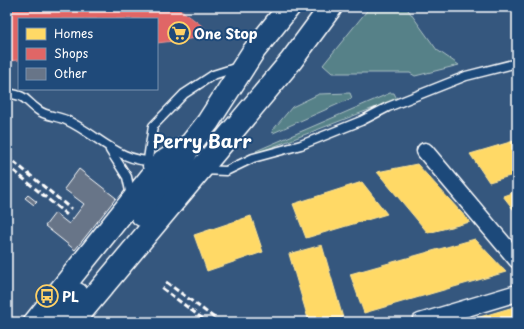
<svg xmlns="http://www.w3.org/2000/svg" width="524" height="329" font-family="'Playpen Sans',sans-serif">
<rect width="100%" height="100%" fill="#35577e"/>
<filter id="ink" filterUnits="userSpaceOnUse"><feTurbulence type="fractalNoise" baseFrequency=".025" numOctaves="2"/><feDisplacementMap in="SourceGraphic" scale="8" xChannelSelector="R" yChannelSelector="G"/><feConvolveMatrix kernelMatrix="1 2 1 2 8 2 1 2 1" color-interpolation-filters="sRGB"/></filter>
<g filter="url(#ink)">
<g fill="#578188" stroke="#abc0c4">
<path d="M370 7H406L437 50 459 65 415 76 410 73H332L323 65Z"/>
<path d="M350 93 352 98 273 133 272 131 292 107 319 94Z"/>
<path d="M390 93H394L397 99 257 153 256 151Z"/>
</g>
<g fill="#ffd966" stroke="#ffe494">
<path d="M517 140V174L489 182 470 154Z"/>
<path d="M417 164 470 222 428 233 377 172Z"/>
<path d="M362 182 387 214 306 238 293 204Z"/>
<path d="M517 191V214L503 196Z"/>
<path d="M251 216 263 252 207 271 194 235Z"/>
<path d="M475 239 506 272 364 313 350 274Z"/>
<path d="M322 245 343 318 327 322H309L289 254Z"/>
<path d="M517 306V322H463Z"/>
</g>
<path fill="#e06666" stroke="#e99494" d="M7 7H177L205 28 198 38 157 43V19H19V60L7 61Z"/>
<g fill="#687588" stroke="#fff">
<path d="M79 169 116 198 75 250 45 226 55 213 69 224 84 204 64 189Z"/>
<path d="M28 195 37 202 34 205 25 198Z"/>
</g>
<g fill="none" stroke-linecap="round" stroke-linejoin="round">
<g stroke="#fff" stroke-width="11">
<g id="service">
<path d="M7 93C29 97 22 98 38 110 45 116 57 116 66 120 99 135 119 164 159 161"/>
<path d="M110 150 127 177 131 196"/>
<path d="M147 166 153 126 184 94 213 75 238 67"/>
<path d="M203 170 226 171 253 158 301 145 361 121 388 107 466 76 517 63"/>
</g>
</g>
<g stroke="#fff" stroke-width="19">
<g id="minor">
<path d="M425 151 517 260"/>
<path d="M420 322 517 293"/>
</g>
</g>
<g stroke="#fff" stroke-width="25">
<g id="trunk">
<path d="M142 215 177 170 190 145 208 122 253 52 289 7"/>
<path d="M35 322 163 162 188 146"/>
<path d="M55 322 77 294"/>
<path d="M73 322 291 61 331 7"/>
</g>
</g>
<use href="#service" stroke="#1f4a7a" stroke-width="8"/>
<use href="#minor" stroke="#1f4a7a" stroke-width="16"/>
<use href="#trunk" stroke="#1f4a7a" stroke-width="22"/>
<g stroke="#fff" stroke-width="3" stroke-dasharray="6 3" stroke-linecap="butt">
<path d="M7 156 71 209"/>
<path d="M7 165 67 215"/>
<path d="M166 282 220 322"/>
<path d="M162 288 207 322"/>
</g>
</g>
</g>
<defs>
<g id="supermarket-ring" transform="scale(1.15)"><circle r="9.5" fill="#1f4a7a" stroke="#ffd166" stroke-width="1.5"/><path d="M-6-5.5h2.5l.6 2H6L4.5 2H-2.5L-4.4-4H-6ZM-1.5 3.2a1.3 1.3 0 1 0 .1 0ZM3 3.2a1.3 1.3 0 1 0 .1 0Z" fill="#ffd166"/></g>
<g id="bus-ring" transform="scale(1.15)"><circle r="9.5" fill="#1f4a7a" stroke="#ffd166" stroke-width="1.5"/><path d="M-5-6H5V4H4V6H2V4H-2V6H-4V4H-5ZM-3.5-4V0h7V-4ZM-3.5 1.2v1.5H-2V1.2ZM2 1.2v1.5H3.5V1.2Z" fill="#ffd166"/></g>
</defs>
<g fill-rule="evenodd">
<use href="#supermarket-ring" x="179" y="33"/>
<use href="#bus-ring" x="47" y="296"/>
</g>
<g text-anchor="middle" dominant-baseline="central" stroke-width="4" stroke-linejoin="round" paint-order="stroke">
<g font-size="14" font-weight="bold" fill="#fff" stroke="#1f4a7a" text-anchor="start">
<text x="194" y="33">One Stop</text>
<text x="62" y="296">PL</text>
</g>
<g font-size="18" font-weight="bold" fill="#fff" stroke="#1f4a7a">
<text x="202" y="140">Perry Barr</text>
</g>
</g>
<rect width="524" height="329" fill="none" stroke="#1f4a7a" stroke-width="24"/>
<rect x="12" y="12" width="500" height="305" fill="none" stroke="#fff" stroke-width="1.5" filter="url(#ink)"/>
<rect x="18" y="18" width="140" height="72" fill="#1f4a7a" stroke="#7992af"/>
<rect x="26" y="28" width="20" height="12" fill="#ffd966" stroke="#7992af"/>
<text x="54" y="38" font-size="12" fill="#ffffff">Homes</text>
<rect x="26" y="48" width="20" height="12" fill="#e06666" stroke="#7992af"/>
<text x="54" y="58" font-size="12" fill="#ffffff">Shops</text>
<rect x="26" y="68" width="20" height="12" fill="#687588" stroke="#7992af"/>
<text x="54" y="78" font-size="12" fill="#ffffff">Other</text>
</svg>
